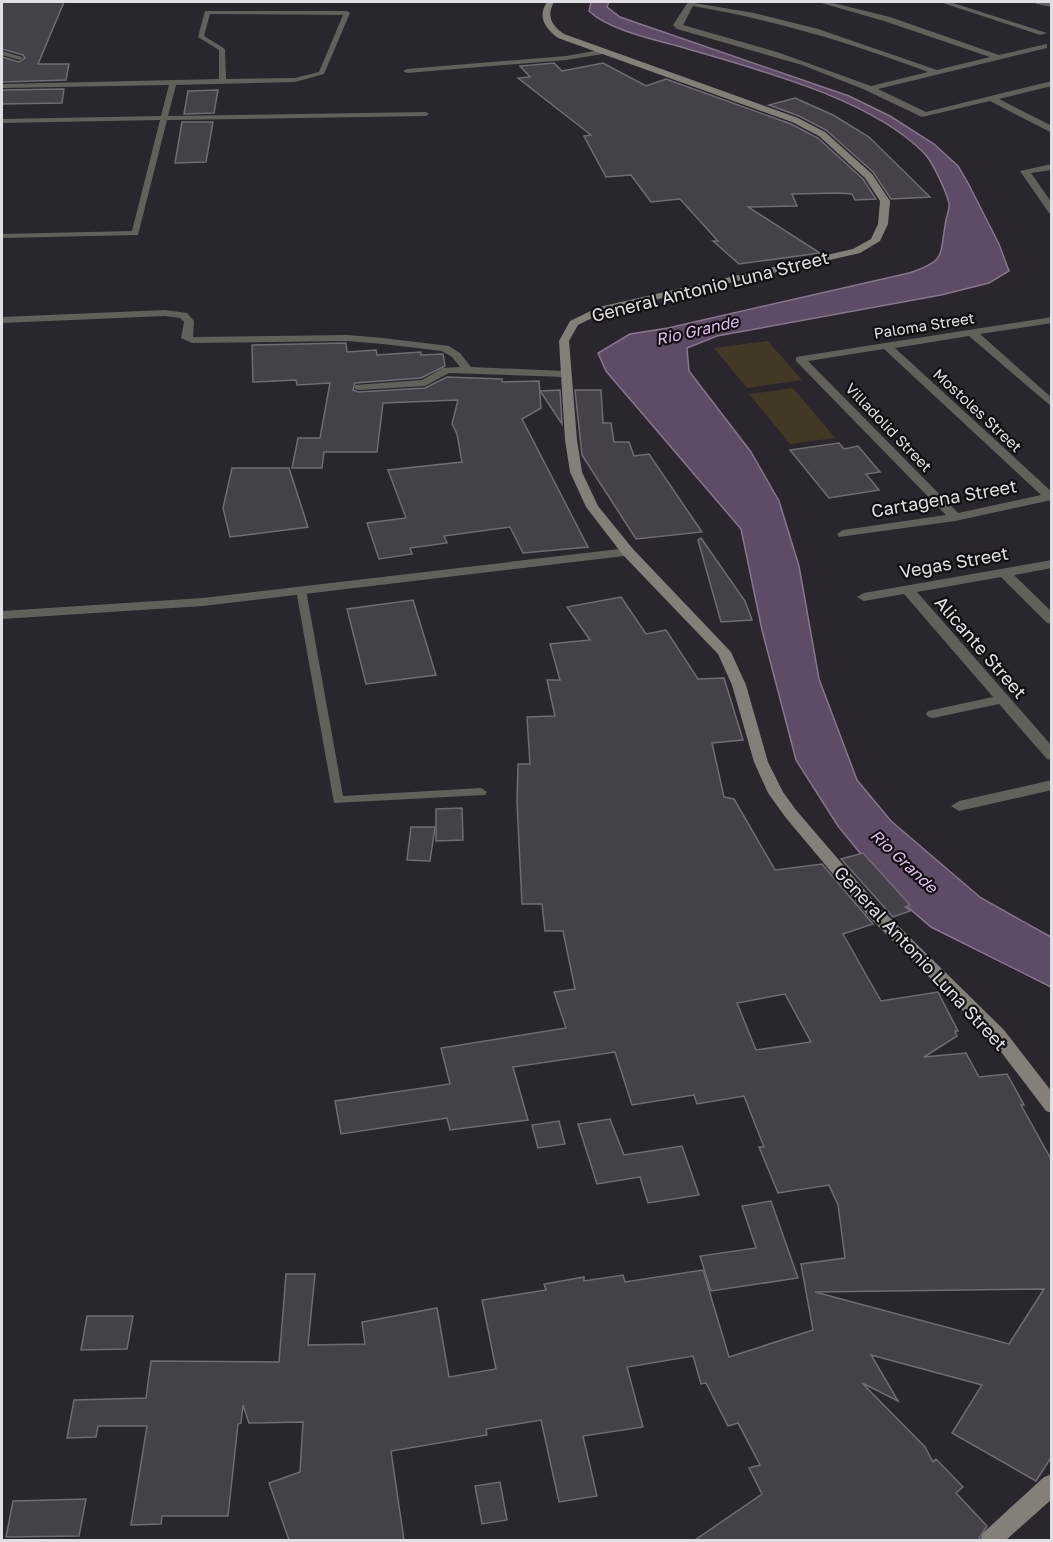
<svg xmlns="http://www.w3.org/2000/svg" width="1053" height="1542" font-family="'Golos Text',sans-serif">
<rect width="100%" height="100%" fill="#2b252d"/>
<g fill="#423825">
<path d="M768 341 802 380 747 388 714 348Z"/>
<path d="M793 388 835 438 790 444 749 394Z"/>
</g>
<path fill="#5e4b66" stroke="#86778c" stroke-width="1.5" d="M591 2H609L607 7 620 17 849 96 890 116 934 144 958 166 968 183 999 244 1009 271 989 283 941 295 717 336 687 348 689 371 751 452 779 501 799 566 819 679 857 780 891 821 981 898 1051 937V987L931 927 896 897 838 826 796 760 762 630 741 529 606 371 598 353 630 334 668 328 909 273C947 260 939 257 946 220 947 215 950 208 949 203 946 191 933 163 925 154 871 98 755 69 681 47 656 40 608 30 589 11Z"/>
<g fill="#464049" stroke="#716b74" stroke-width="1.5" fill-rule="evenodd">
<path d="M2 2H64L38 64H69L66 80 2 82V57L19 62 25 58 23 55 2 49Z"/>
<path d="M554 63 562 71 603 63 646 86 666 79 791 124 818 138 863 179 876 199 855 200 852 194 839 193 792 194 797 206 748 207 820 253 739 264 713 241H718L680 199 651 202 631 175 606 177 584 136 591 135 518 78 530 77 520 66Z"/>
<path d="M64 89 62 103 2 104V90Z"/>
<path d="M218 90 214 113 184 114 188 91Z"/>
<path d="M795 98 833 115 869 137 930 197 891 199 873 172 826 130 799 116 769 105Z"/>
<path d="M182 122H213L206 162 175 163Z"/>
<path d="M346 343 347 352 376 350 377 355 421 352V355L443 354 445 366 421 378 355 383 353 390 358 392 425 388 447 377 502 379V382L539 381 541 408 522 419 588 547 523 553 510 527 444 536 447 543 410 548 412 554 379 559 367 523 406 518 388 470 462 462 457 434 452 424 458 400 383 403 377 452H324L322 468H292L298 438H320L330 383 297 385 296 380 253 382 252 345Z"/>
<path d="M560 390 562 424 540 391Z"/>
<path d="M575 390H601L603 423H611L614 442H629L634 456 649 454 702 532 636 539 582 455Z"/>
<path d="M839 443 844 449 858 446 880 472 866 474 879 490 829 498 790 450Z"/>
<path d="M232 468H289L308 527 230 537 223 508Z"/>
<path d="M701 538 745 601 752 620 721 622 698 540Z"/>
<path d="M621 597 646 634 666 630 698 679 724 678 743 740 712 743 724 797 734 799 775 870 822 864 873 924 843 934 881 1001 938 992 958 1031H955L957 1036 924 1057 966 1053 979 1077 1007 1074 1024 1105H1021L1052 1161V1456L1036 1481 952 1433 982 1385 871 1355 898 1401 862 1383 925 1447 933 1462 936 1459 963 1487 956 1493 987 1526 978 1540H695L762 1494 749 1468 760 1465 738 1423 728 1426 706 1383 701 1384 693 1356 627 1367 643 1427 583 1436 597 1496 559 1502 541 1420 486 1429 487 1435 391 1451 404 1540H289L269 1483 300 1472 303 1422 249 1423 243 1405 241 1423 238 1424 228 1516H162L161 1524 131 1525 147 1426H98L96 1437 67 1438 74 1400 146 1398 151 1361 279 1362 286 1274H315L308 1345 365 1344 362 1322 437 1308 449 1377 496 1369 482 1300 546 1290 544 1284 584 1277V1281L623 1275 625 1282 703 1270 729 1357 813 1330 801 1264 845 1258 838 1205 829 1185 778 1193 759 1147H764L744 1096 697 1104 694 1095 632 1105 615 1052 513 1067 528 1120 450 1130 447 1118 341 1134 335 1101 450 1084 441 1048 566 1028 554 992 575 989 563 931H545L542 904H522L517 802 518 764H530L527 717 555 716 547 680H560L550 644 590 640 567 607ZM785 994 811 1042 756 1050 737 1003ZM1044 1289 1009 1344 815 1292Z"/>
<path d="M413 600 436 675 366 684 347 609Z"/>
<path d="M462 808 463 840 436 841V809Z"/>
<path d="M411 827H435L430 861 407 860Z"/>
<path d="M863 853 910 905 905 907 910 911 893 917 841 859Z"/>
<path d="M610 1119 624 1155 682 1146 699 1195 648 1203 640 1177 597 1184 578 1124Z"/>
<path d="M559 1121 565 1144 538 1148 532 1125Z"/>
<path d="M771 1201 798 1278 711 1291 700 1256 756 1248 742 1206Z"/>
<path d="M87 1316H133L127 1349 81 1350Z"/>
<path d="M500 1482 507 1520 482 1524 475 1486Z"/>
<path d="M86 1499 79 1536 6 1537 13 1501Z"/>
</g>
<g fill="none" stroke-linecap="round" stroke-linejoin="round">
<g fill="#63605c" fill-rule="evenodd">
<path d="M205 11H347L350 13 324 74 295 82 176 85 168 116 426 112 429 114 426 116 167 120 138 235 2 238V234L132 231 160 120 2 123V119L161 116 169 85 2 88V84L219 79V50L198 37ZM210 14 343 15 319 72 295 78 226 79 225 49 204 36Z"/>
<path d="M2 51 22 57 23 58 20 60 2 55Z"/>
<path d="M301 587 306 590 343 796 481 788 487 792 485 795 334 803 296 590Z"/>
</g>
<g fill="#63605c" fill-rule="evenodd">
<path d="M688 2 754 13 818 29 937 70 990 57 884 21 818 2H829L890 17 999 55 1047 44V48L878 89 926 112 1052 81V86L999 99 1052 126V133L990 101 922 117 863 89 802 65 677 29 673 25ZM693 6C774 20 852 43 928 72L871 86 777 52 683 25Z"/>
<path d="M940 2H950L1047 33 1040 35Z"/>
<path d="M1035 2 1052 3V7L1036 4Z"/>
<path d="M600 50H603V54L566 60 407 73 403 71 407 69 566 56Z"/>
<path d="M1052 164V170L1031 173 1052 203V214L1049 213 1020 171Z"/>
<path d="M165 310 187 313 194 321 193 337 348 335 383 338 449 346 460 353 471 367 564 371 570 374 564 377 449 373 425 386 359 390 355 389V385L422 380 443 368 460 367 452 357 442 351 383 344 348 341 192 343 181 338 184 322 180 318 165 316 2 323V317Z"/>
<path d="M1052 317V323L980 334 1052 398V407L969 336 895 348 1052 492V500L955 521 839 537 837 534 843 530 946 515 796 361V357ZM884 349 1041 495 958 513 808 361Z"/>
<path d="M628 548 634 552 633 555 203 606 2 619V611L203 598Z"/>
<path d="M1052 560V568L1014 575 1052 612V624L1047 623 1001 577 917 592 1052 746V760L1047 759 999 704 933 718 928 717 926 714 928 711 993 697 904 594 864 601 857 597 864 593Z"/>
<path d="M1052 780V790L959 811 951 806 959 801Z"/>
</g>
<g fill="#848079" fill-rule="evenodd">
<path d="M547 2H554C546 16 552 26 564 34L798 118 825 132 872 174 890 201 888 224 880 241 860 253 606 311 578 325 569 341 577 440 582 472 598 506 633 549 731 652 746 685 768 762 783 792 796 810 881 909 1004 1030 1052 1092V1113L1046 1111 992 1040 869 917 786 818 768 793 754 762 732 685 718 654 623 555 586 507 570 472 565 440 559 341 570 321 599 307 853 249 871 239 878 224 880 201 865 178 819 136 792 122 558 38C545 28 537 17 547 2Z"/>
<path d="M1052 1474V1499L1006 1540H980L983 1533 1044 1477Z"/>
</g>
</g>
<g text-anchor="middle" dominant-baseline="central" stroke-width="4.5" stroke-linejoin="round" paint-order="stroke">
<g font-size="15" fill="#e2dfe4" stroke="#120f13">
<text transform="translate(924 325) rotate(-9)">Paloma Street</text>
<text transform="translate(978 410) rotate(43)">Mostoles Street</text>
<text transform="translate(889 427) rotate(46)">Villadolid Street</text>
</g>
<g font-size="16" font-style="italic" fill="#e1bdf0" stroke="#120f13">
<text transform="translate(697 330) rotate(-13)">Rio Grande</text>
<text transform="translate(904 861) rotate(43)">Rio Grande</text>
</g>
<g font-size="18" fill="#e2dfe4" stroke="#120f13">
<text transform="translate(710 286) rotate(-14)">General Antonio Luna Street</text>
<text transform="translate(944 498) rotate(-10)">Cartagena Street</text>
<text transform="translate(954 562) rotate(-10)">Vegas Street</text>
<text transform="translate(981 647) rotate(49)">Alicante Street</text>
<text transform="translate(921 958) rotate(47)">General Antonio Luna Street</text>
</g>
</g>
<rect width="1053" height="1542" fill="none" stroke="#e2dfe4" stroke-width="6"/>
</svg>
